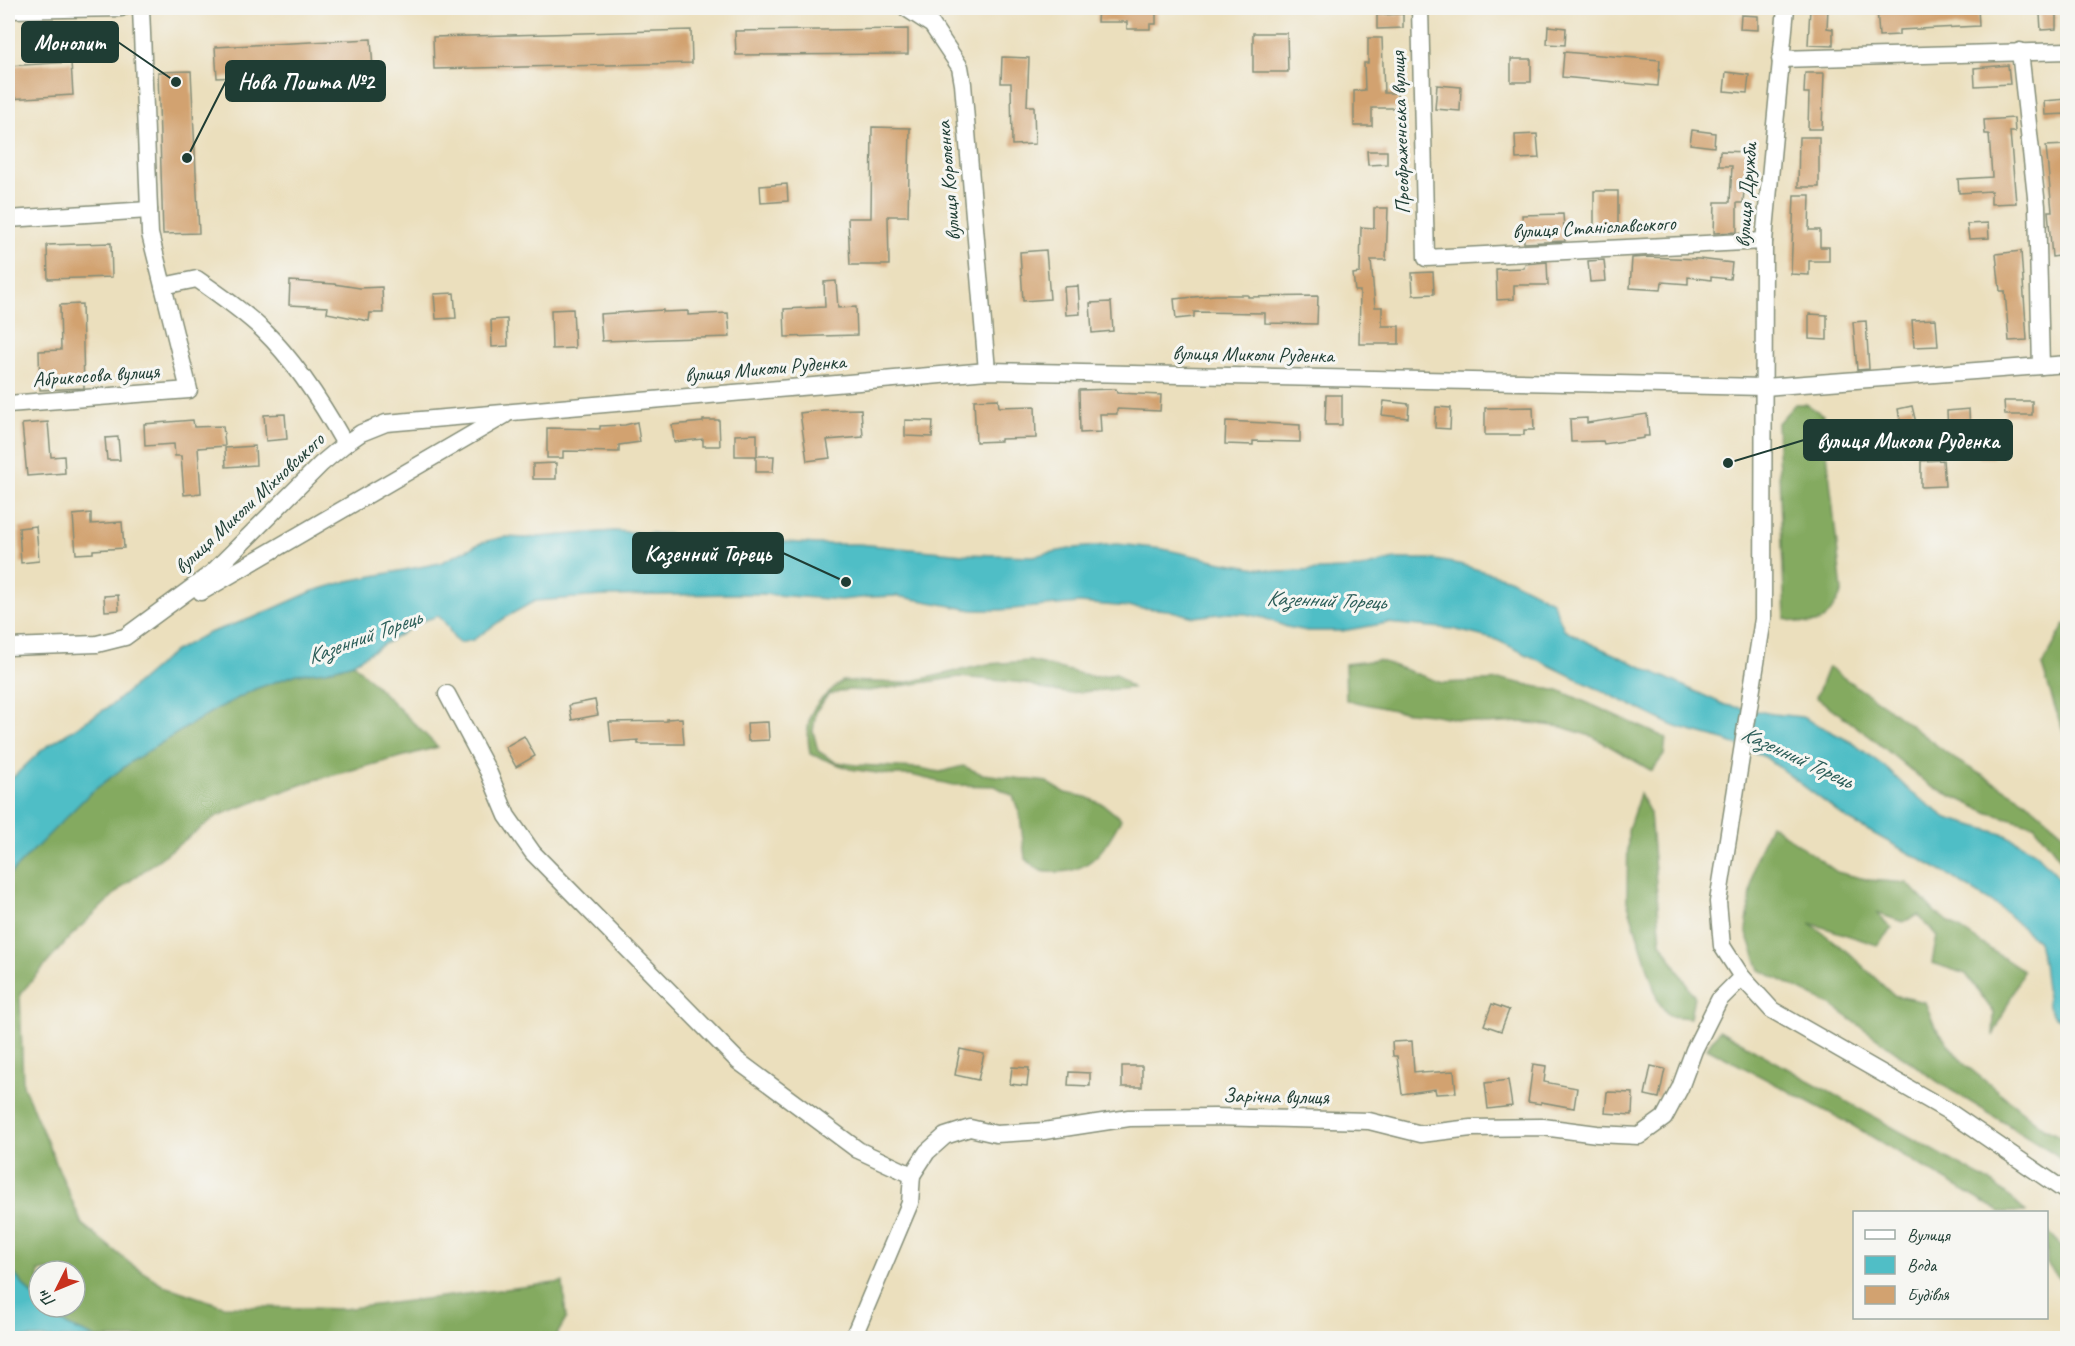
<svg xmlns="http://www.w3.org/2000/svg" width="2075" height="1346" font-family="Caveat,sans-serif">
<rect width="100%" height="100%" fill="#f6f6f2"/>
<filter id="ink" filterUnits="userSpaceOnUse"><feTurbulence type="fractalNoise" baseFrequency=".0167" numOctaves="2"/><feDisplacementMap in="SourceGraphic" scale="12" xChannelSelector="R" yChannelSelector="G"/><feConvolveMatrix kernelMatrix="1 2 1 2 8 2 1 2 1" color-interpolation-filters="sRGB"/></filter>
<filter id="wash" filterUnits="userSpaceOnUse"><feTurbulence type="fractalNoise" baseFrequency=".008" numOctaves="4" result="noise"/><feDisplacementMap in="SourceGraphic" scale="24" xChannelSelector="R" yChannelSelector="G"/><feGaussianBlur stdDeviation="1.35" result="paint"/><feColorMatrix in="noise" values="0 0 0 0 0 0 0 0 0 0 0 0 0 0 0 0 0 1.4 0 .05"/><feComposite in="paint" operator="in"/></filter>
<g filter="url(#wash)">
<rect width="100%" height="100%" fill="#ebdfbd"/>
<g fill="#84aa60" stroke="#52744a" stroke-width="1.5">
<path d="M1795 404H1806L1823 415 1842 592C1826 624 1820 629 1785 619L1777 424Z"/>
<path d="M2065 624 2068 627 2067 738 2060 723 2042 666Z"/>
<path d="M1378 660 1442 683 1505 680 1563 692 1666 738 1664 755 1652 771 1594 737 1562 727 1523 722 1484 724 1430 714 1398 711 1346 700 1345 664Z"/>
<path d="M1030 661 1094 677 1116 674 1132 688 1067 693 1046 690 1025 683 959 677 869 691 847 690 828 695 816 711 813 731 818 751 835 762 856 765 919 768 940 772 963 766 982 774 1047 782 1065 793 1086 797 1104 805 1121 819C1107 846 1092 871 1059 872 1053 872 1045 873 1040 870 1034 867 1029 862 1025 858L1020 815 1013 796 995 786 953 785 911 775H891L850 769 810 754C803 714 812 706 842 681L904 683 988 664Z"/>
<path d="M353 663 438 747 311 781 217 816 122 887 69 938 20 994 23 1085 82 1224 132 1265 165 1286 223 1306 343 1309 563 1282 566 1319 555 1338H96L68 1326 43 1307H75V1271H39V1304L16 1276 8 1263V876L89 794 132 761 211 712 255 689 297 674 326 671Z"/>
<path d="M1828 667 1888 708 1956 760 2026 801 2063 833 2067 854V868L2034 825 1989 813 1930 786 1872 738 1816 697Z"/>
<path d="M1640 794 1650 813 1661 942 1694 996 1690 1018 1669 1016 1658 1001 1627 901 1628 830Z"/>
<path d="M1770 824 1837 872 1869 880 1907 883 1936 913 2023 971 1993 1036 1994 1013 1966 974 1932 963 1937 936 1918 915 1903 922 1876 913 1892 928 1877 945 1810 923 1850 954 1893 995 1925 1002 1935 1027 1963 1063 2045 1129 2067 1140V1167L2054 1153 1941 1084 1831 1005 1760 970 1746 930 1755 861Z"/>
<path d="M1719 1030 1994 1184 2026 1212H2000L1845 1121 1707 1048Z"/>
<path d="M2046 1231 2054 1237 2067 1257V1287L2047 1264Z"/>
</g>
<g fill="#50bec6" stroke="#387e7d" stroke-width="1.5">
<path d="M614 531 817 544H859L963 554 1033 556 1075 548 1117 544 1163 549 1222 562 1281 572 1360 568 1394 559H1429L1459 564 1509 579 1552 601 1564 629 1585 641 1725 705 1773 714 1802 717 1851 742 1885 767 1912 793 1947 818 2006 835 2036 853 2054 872 2067 893V1023L2053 1016 2048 1006 2043 963 2038 942 2001 908 1945 873 1849 820 1765 757 1727 741 1676 727 1497 640 1453 629 1387 623 1342 631H1307L1287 627 1264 618 1246 614 1227 613 1194 617 1168 610 1079 603 1001 610H973L897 596 870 597 841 600 762 594H734L602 596 535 601 506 617 473 640 459 643C448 635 452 626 438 616L422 621 353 663 326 671 297 674 255 689 211 712 132 761 89 794 8 876V782L43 749 113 704 173 652 206 634 255 617 313 591 348 581 440 563 483 542 504 537 526 538Z"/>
<path d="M8 1263 16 1276 39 1304V1307H43L68 1326 96 1338H8Z"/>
</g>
<g id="blocks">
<g fill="#d2a270">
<path d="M1098 8H1156V24H1150V29H1127V22H1097Z"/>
<path d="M1810 8H1828L1827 28 1833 29V46L1808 45Z"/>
<path d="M1877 8H1897V11L1978 8 1979 26 1899 30V35L1879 36Z"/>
<path d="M1403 14V28L1377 29V15Z"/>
<path d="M2040 14H2056V29L2041 30Z"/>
<path d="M1741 15 1758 16V30L1740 29Z"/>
<path d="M1548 26 1566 28 1565 45 1547 44Z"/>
<path d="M908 29V54L736 55 735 31Z"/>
<path d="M691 30 692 63 434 69 433 37Z"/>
<path d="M1253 33H1287L1288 72H1253Z"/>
<path d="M1368 38H1382L1384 93H1397L1398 108H1372V126H1354V91L1365 90 1364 63H1368Z"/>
<path d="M371 39 373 70 217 78 215 47Z"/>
<path d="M1564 52 1660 60 1658 86 1562 77Z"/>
<path d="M1002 57 1029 58 1027 106H1034L1035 144 1012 145 1011 83H1001Z"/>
<rect x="1511" y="59" width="20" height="23"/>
<path d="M71 62 73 95 8 99V66Z"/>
<path d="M2008 65 2010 84 1975 86 1974 68Z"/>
<path d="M191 71 199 233 163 234 158 72Z"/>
<path d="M1726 72 1749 75 1747 93 1724 91Z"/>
<path d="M1805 73H1824L1822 129H1808L1809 93H1804Z"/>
<path d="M1437 85 1461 87 1460 111 1435 109Z"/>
<path d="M2067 99V114L2045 115 2044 101Z"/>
<path d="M2014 118 2015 132H2010L2016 203 1991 204V191L1959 193 1958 179 1992 177 1989 134H1985L1984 120Z"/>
<path d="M872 127 910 128 908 216H888L889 265H850L848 218H871Z"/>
<path d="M1692 130 1715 133 1714 147 1690 144Z"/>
<path d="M1537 134 1539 158 1516 159 1515 135Z"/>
<path d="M1799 137H1819V187H1798Z"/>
<path d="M2067 145V255L2052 257 2048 211H2052L2046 146Z"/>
<path d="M1367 151H1387V164L1368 165Z"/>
<path d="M1720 151 1747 152 1743 203H1737V232L1714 233 1715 202H1730L1732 166H1719Z"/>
<path d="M787 184 788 201 761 203 760 186Z"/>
<rect x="1594" y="191" width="24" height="41"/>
<path d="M1794 195H1810L1809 230H1820V247H1829V261H1809V275L1791 274Z"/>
<path d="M1374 208H1388L1386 260H1371L1375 307H1382V326H1399V344H1359L1360 291H1355L1353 274 1360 273 1361 227 1374 228Z"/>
<path d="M1563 214 1565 241 1524 243 1522 215Z"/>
<path d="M1988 223 1989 238 1969 239 1967 224Z"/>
<path d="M111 243 112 277 48 279 47 245Z"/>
<path d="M1046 250 1050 299 1023 301 1020 252Z"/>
<path d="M2021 251 2027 340 2009 341 2005 291H2000L1996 254Z"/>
<path d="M1647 257 1699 259 1732 263 1730 279 1711 277V280L1688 277V284L1662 282 1661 290 1630 288 1632 258Z"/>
<path d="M1604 260 1606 281 1590 282 1588 261Z"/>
<path d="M1547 262 1548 285H1514V299L1497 300 1496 269 1524 268 1525 264Z"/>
<path d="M1433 272 1434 294 1413 295 1412 273Z"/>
<path d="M290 281 334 284 360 288 382 287 383 313H370L369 321 327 313 328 307 289 305Z"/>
<path d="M836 281 838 308 856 307 857 335 785 337 784 309 825 307 824 282Z"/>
<path d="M1078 286 1080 314 1066 315 1064 287Z"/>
<path d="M454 293 456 318 436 319 434 294Z"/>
<path d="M1215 295H1248V297L1318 296 1317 324 1265 323V313L1194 312V317L1176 319 1174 299Z"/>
<path d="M1111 302 1113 331 1092 333 1090 303Z"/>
<path d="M82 304 84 388 40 390 39 351 61 350 60 305Z"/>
<path d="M573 309 575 348 552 349 551 310Z"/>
<path d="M663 310V312L688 311V315L728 313 730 337 602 341 600 314Z"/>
<path d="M1809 314 1827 315V340L1809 339Z"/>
<path d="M507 319 508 346 492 347 491 320Z"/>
<path d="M1936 319 1938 346 1914 347 1912 320Z"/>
<path d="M1866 321 1869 369 1857 370 1853 322Z"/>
<path d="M1116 389 1117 393 1161 395 1160 411 1117 409V414H1100L1101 432 1080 433 1079 390Z"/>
<path d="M1326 395H1342V425H1325Z"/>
<path d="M998 399 999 407 1035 406 1036 438 1001 439V441L976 442 974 400Z"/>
<path d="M1384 401 1409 404 1408 418 1382 415Z"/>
<path d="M2004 401H2032V415H2005Z"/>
<path d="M1912 406 1916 423 1901 426 1898 409Z"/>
<path d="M1436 407 1451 408 1450 429 1435 428Z"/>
<path d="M1533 407 1534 430H1524V435H1485V408Z"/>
<path d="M861 409 863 437 827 440 830 458 807 461 800 413 823 410Z"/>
<path d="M1969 409 1970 434 1992 435 1993 458H1979V451L1949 452 1947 411Z"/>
<path d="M285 414 287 439 266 441 264 415Z"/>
<path d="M1647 414 1649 436H1644V438L1604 444 1603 441 1571 442 1570 419 1587 418V423Z"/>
<path d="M193 420 194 427 223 426 225 446 198 448 201 493 184 495 181 456H175L174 444 145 446 144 424Z"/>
<path d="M703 420H719L720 446H703V439L674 442 672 425 703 422Z"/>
<path d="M905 420 933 421 932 437 905 436Z"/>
<path d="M1226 421 1300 425V442L1253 441V445L1225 444Z"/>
<path d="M48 422 51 457 64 456 65 473 27 476 22 424Z"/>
<path d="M637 422 640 442 619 445V452L563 451V458H547V428L600 429V426L625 425Z"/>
<path d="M757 434V456H774L773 472H756V456H735V435Z"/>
<path d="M118 437 120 460H107L105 438Z"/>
<path d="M255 446 256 465 226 467 225 448Z"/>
<path d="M1943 460 1945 486 1921 487V461Z"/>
<path d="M556 463V479H533V464Z"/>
<path d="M91 513V524L122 522 124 548 93 550V553L76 554 73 515Z"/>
<path d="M36 526 39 561 21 563 19 528Z"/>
<path d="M118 595 119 610 105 611 104 596Z"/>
<path d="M595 700 598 715 572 720 569 705Z"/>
<path d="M682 718 684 744H638V740L611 742 609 722 667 721V719Z"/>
<path d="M768 722 769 740 748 741 747 723Z"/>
<path d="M524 736 535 756 516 767 505 747Z"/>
<path d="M1492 1004 1509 1010 1501 1031 1484 1025Z"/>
<path d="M1412 1041 1414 1072 1421 1071V1073L1454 1071 1456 1093 1436 1094 1435 1089 1402 1094 1397 1056H1393L1392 1042Z"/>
<path d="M960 1049 984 1054 978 1080 955 1075Z"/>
<path d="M1533 1064 1546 1066 1544 1082 1577 1088 1574 1108 1541 1102V1104L1528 1102Z"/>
<rect x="1122" y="1066" width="20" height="21"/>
<path d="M1651 1066 1665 1069 1659 1098 1645 1095Z"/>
<path d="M1012 1067 1029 1068 1027 1086 1010 1084Z"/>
<path d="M1069 1072 1090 1073V1086L1068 1085Z"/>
<path d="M1508 1080 1512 1106 1488 1109 1485 1083Z"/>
<path d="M1607 1092 1633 1093 1632 1115 1605 1113Z"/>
</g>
</g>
</g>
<g filter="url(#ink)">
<use href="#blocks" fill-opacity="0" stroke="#858e78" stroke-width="1.5"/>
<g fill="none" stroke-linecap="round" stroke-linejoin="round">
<g stroke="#858e78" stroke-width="19">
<g id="minor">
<path d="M141 8 150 234 163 286 197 279C220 295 243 311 263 330 296 362 323 405 345 444"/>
<path d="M906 8 932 25 960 67 963 84 987 371"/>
<path d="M1420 8 1426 258 1764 241"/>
<path d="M1786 8 1764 241 1763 619 1718 902 1722 946 1742 977 1772 1010 1948 1111 2068 1193"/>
<path d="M8 10 121 8"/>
<path d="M2020 51 2037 206 2041 366"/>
<path d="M1780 59 2068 51"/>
<path d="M8 219 149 210"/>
<path d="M8 404 189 390 163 286"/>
<path d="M201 592 505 415"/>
<path d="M8 647 97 644 125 637 212 573 321 464 345 444 361 433 386 423 987 371 1765 387 2068 364"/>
<path d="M447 694 488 771 507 816 533 853 738 1061 858 1150 912 1175"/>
<path d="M853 1338 910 1203 912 1175 927 1152 945 1136 970 1128 996 1134 1044 1131 1129 1118 1215 1117 1369 1121 1421 1134 1471 1128 1543 1127 1597 1134 1639 1136 1664 1118 1680 1088 1694 1050 1719 1000 1742 977"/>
</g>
</g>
<use href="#minor" stroke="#fff" stroke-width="16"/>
</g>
</g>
<g text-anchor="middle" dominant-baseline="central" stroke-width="6" stroke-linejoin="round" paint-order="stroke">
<g font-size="21" fill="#1f3d34" stroke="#f6f6f2">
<text transform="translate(1400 133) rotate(-92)">Преображенська вулиця</text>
<text transform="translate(948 181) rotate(-95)">вулиця Короленка</text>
<text transform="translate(1746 195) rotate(-86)">вулиця Дружби</text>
<text transform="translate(1594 227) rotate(-3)">вулиця Станіславського</text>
<text transform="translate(1253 354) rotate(1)">вулиця Миколи Руденка</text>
<text transform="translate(765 368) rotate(-5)">вулиця Миколи Руденка</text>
<text transform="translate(96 375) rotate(-4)">Абрикосова вулиця</text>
<text transform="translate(249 503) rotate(-43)">вулиця Миколи Міхновського</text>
<text transform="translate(1276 1096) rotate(1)">Зарічна вулиця</text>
</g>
<g font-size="22" font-style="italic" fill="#2b5d58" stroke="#f6f6f2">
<text transform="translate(1326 600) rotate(2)">Казенний Торець</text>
<text transform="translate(364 637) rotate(-20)">Казенний Торець</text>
<text transform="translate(1797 757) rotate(25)">Казенний Торець</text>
</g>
</g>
<path fill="none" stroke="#1f3d34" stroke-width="2" d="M176 82L118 42M187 158L226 81M1728 463L1804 440M846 582L783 553"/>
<g fill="#1f3d34" stroke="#f6f6f2" stroke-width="2">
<circle cx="176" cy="82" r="6"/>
<circle cx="187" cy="158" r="6"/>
<circle cx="1728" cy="463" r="6"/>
<circle cx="846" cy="582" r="6"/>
</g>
<g fill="#1f3d34" stroke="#1f3d34" stroke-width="2">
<rect x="22" y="22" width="96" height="40" rx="6"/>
<rect x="226" y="61" width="159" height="40" rx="6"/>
<rect x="1804" y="420" width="208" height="40" rx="6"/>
<rect x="633" y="533" width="150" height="40" rx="6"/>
</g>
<g font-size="22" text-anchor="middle" font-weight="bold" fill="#fff">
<text x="70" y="50">Монолит</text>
<text x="306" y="89">Нова Пошта №2</text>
<text x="1908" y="448">вулиця Миколи Руденка</text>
<text x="708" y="561">Казенний Торець</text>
</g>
<rect width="2075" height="1346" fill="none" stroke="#f6f6f2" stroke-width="30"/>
<rect x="1853" y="1211" width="195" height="108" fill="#f6f6f2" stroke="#a0aca6" stroke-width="1.5"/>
<rect x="1865" y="1230" width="30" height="9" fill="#ffffff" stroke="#a0aca6" stroke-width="1.5"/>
<text x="1907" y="1241" font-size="18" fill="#1f3d34">Вулиця</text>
<rect x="1865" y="1256" width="30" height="18" fill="#50bec6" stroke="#a0aca6" stroke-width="1.5"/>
<text x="1907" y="1271" font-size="18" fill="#1f3d34">Вода</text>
<rect x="1865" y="1286" width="30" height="18" fill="#d2a270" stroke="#a0aca6" stroke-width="1.5"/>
<text x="1907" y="1301" font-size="18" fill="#1f3d34">Будівля</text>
<g transform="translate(57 1289) rotate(227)"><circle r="28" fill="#f6f6f2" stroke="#a0aca6" stroke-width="1.5"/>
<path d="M0-4.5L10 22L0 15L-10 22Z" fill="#c8321e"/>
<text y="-9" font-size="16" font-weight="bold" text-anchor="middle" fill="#1f3d34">Пн</text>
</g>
</svg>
